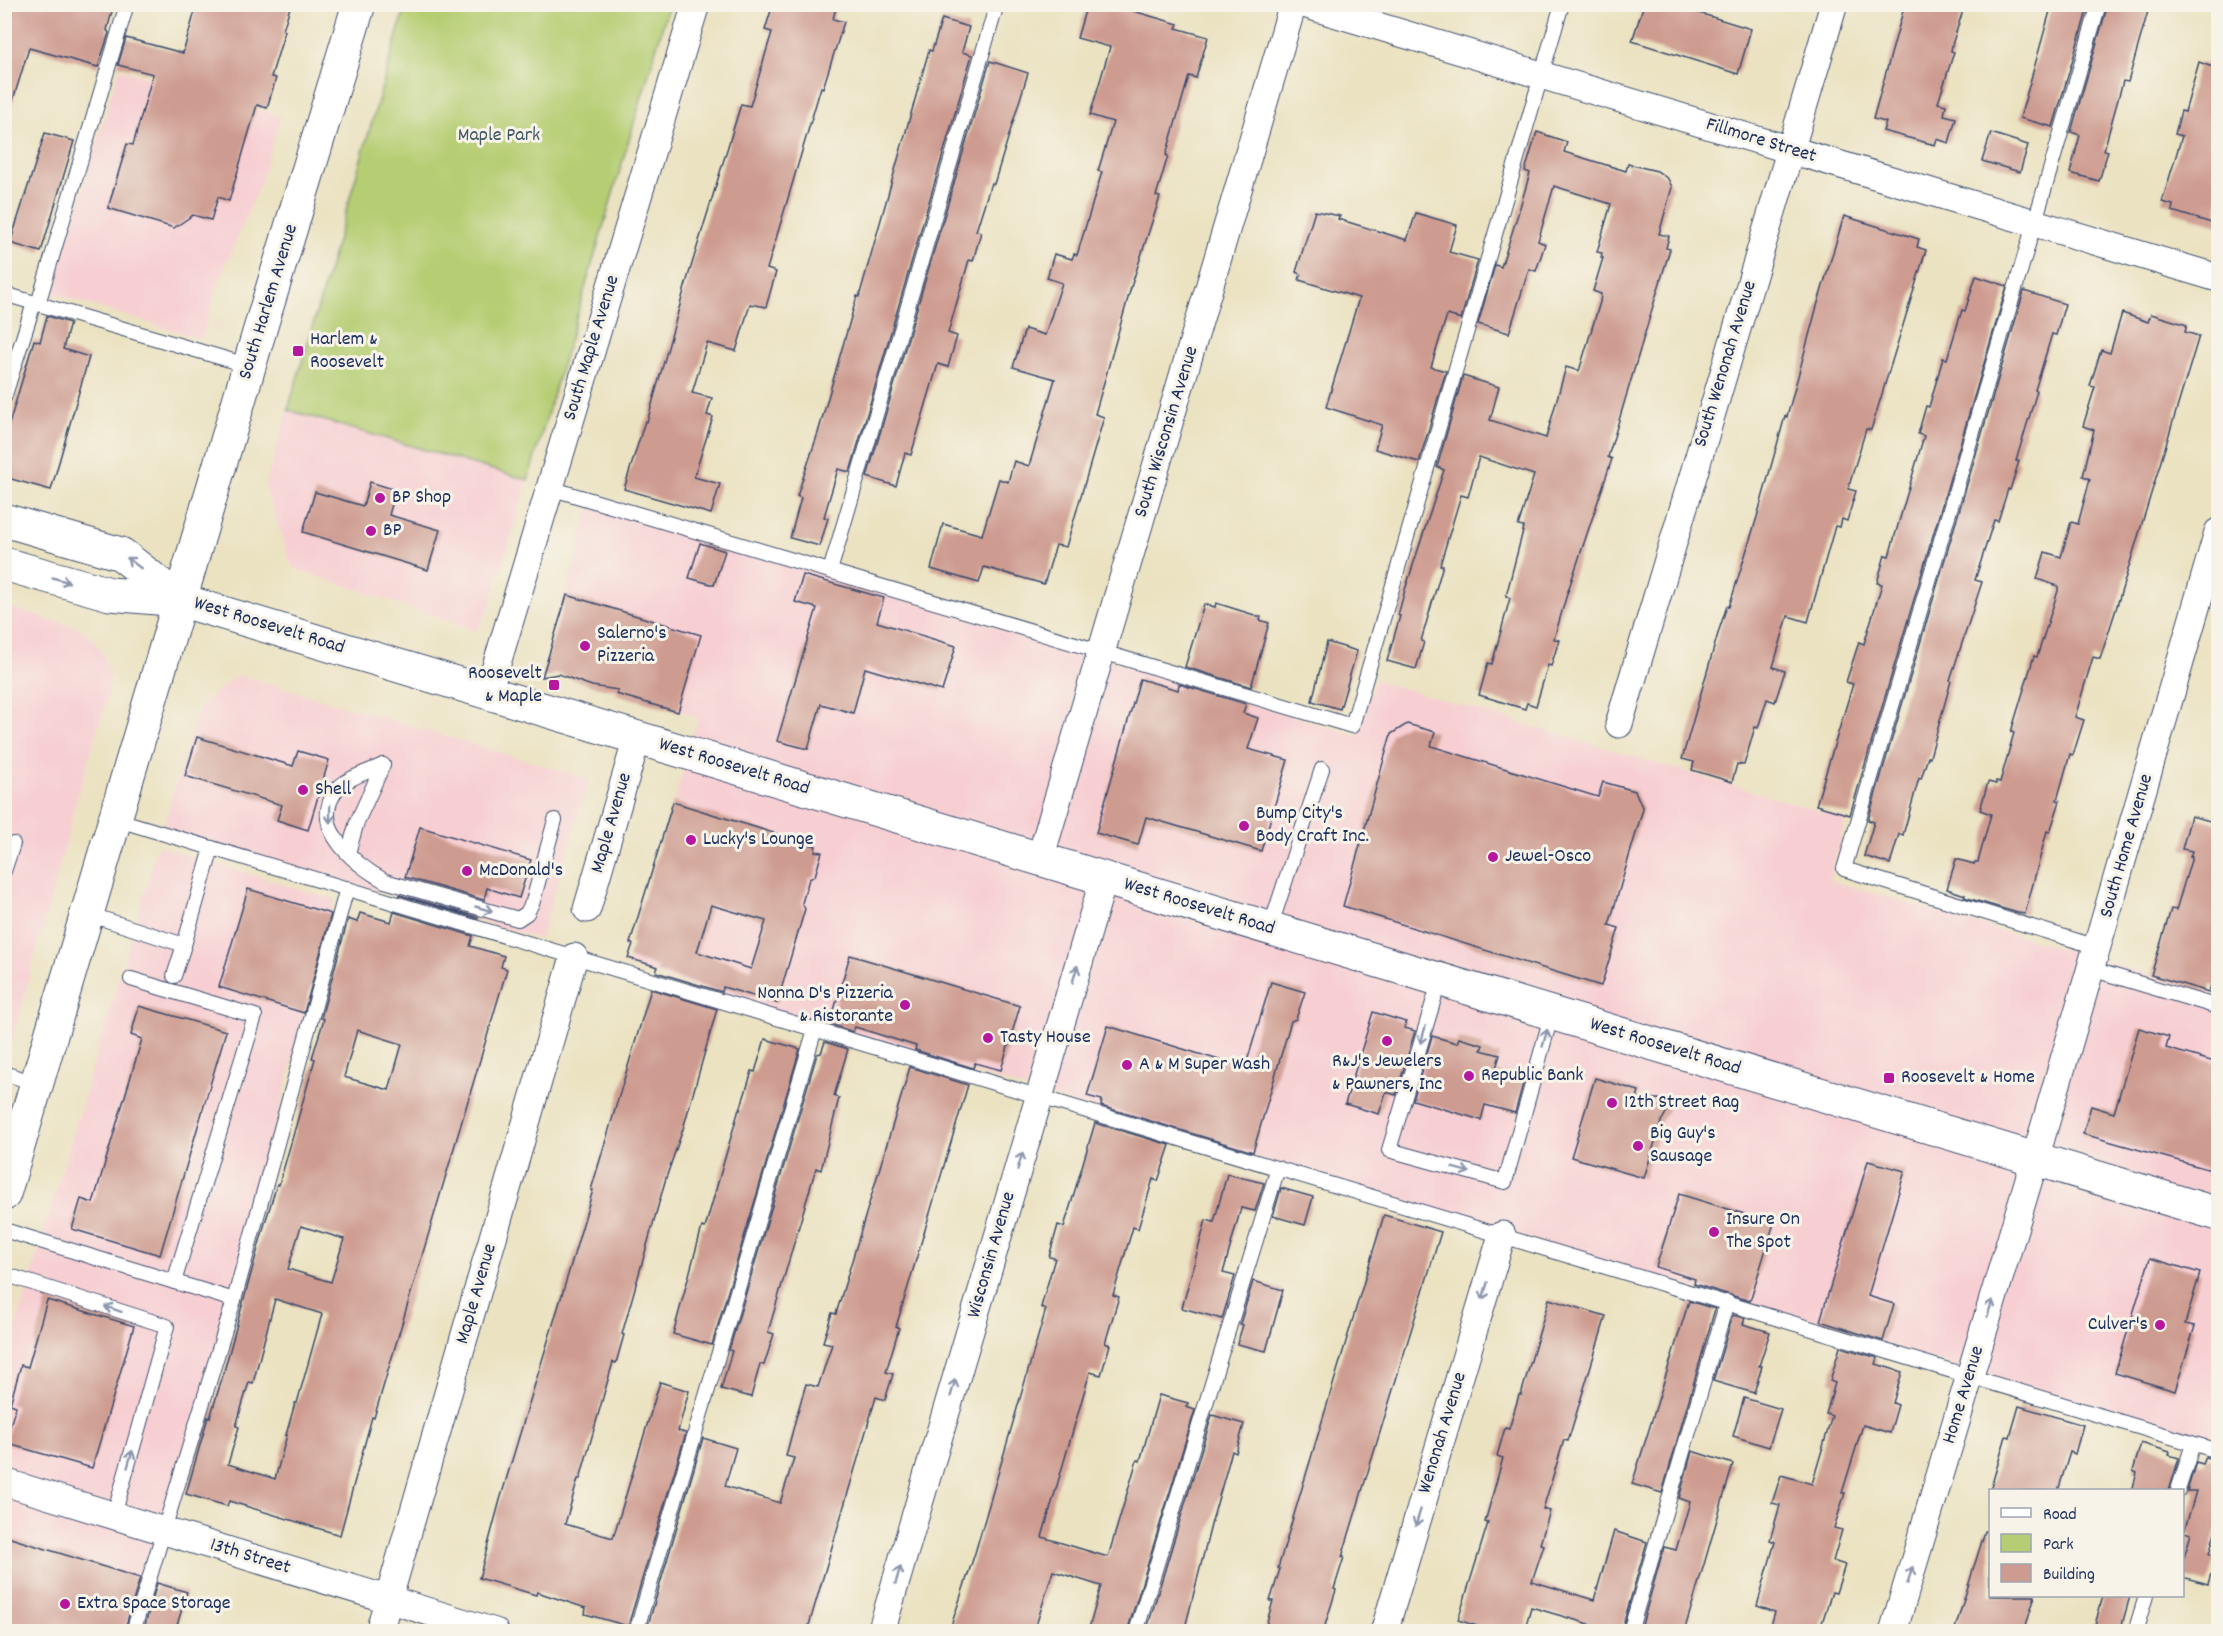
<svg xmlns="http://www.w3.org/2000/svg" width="2223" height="1636" font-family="Dekko,sans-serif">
<rect width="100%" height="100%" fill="#f7f3e8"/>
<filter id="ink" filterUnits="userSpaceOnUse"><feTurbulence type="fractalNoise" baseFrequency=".0167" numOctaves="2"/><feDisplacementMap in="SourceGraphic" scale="12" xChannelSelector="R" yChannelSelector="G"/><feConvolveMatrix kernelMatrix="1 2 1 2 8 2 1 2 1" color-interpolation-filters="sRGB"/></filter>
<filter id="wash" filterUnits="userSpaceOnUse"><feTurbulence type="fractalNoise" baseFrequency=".008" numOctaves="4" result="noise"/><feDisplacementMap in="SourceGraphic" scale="24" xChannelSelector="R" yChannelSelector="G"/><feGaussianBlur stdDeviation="1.35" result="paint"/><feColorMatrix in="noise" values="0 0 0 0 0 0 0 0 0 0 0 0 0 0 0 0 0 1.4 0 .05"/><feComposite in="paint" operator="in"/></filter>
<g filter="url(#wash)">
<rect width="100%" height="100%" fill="#ebe2c1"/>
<g fill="#f7cfd3">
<path d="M119 69 281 116 260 184 220 278 201 339 52 293Z"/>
<path d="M288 410 528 480 489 608 477 631 292 567 265 486Z"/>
<path d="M591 504 1358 736 1375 680 1846 819 1829 880 2218 995V1445L1000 1081 628 966 698 717 544 668Z"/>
<path d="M5 606 79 628 93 639 103 655 110 676V687L73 812 68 835 5 1066Z"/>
<path d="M240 675 589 779 540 939 163 828 198 710 219 688Z"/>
<path d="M158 846 335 900 166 1538 139 1631H5L4 1367Z"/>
</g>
<path fill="#b6ce73" stroke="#687e68" stroke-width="1.5" d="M406 5H669L528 480 288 410Z"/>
<g id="blocks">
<g fill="#ce9b90" fill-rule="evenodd">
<path d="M4 4H114L107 30 109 33 98 67 29 48 10 110H4Z"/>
<path d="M197 4H291L283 30 285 31 271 77 276 78 267 108 257 105 229 201 218 197 211 220 193 215 174 228 108 208 127 144 133 145 153 74 118 65 126 38 183 53Z"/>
<path d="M773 4H837L833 19 844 22 823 88 821 87 767 269 776 272 766 307 750 304 736 351 707 343 692 393 712 398 707 415 713 417 694 477 720 484 711 514 624 489 645 421 647 422 687 280 741 104 750 106 772 32 765 30Z"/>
<path d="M1087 4H1109L1178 24 1176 28 1208 37 1196 78 1189 76 1166 155 1168 156 1156 196 1160 197 1132 284 1095 414 1104 417 1066 547 1056 545 1044 584 984 567 979 583 931 569 943 524 982 535 999 479 1008 482 1014 461 1029 466 1055 379 1013 367 1025 329 1045 335 1062 283 1047 278 1054 254 1072 259 1074 254 1077 255 1102 172 1098 171 1113 122 1090 115 1110 47 1077 38Z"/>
<path d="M1644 4H1670L1751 29 1738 74 1632 41Z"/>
<path d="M1905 4H1965L1952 45 1951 51 1954 52 1938 103 1946 105 1944 115 1956 118 1949 143 1937 139 1935 145 1883 131 1886 122 1873 119Z"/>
<path d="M2052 4H2089L2053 127 2020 118Z"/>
<path d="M2108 4H2150L2128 82 2123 81 2104 150 2108 151 2099 181 2070 173 2080 135 2071 132Z"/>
<path d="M942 19 969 27 962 52 972 55 850 472 838 469 824 517 828 518 820 546 790 538 801 498 797 496 818 433 857 296 859 297 929 50 932 51Z"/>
<path d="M990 61 1028 73 994 184 991 183 976 231 981 232 973 261 969 260 948 333 957 336 948 367 938 364 911 455 905 453 896 486 867 477Z"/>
<path d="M2199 62 2218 69V225L2172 211 2173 205 2162 202 2182 136 2175 134 2181 111 2185 112Z"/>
<path d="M1537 132 1567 142 1564 152 1626 171 1628 164 1657 171 1668 179 1672 187 1659 234 1669 236 1666 248 1670 249 1608 457 1612 459 1567 594 1554 639 1559 640 1551 666 1548 665 1536 706 1527 703 1525 709 1479 695 1488 663 1492 664 1510 598 1506 596 1524 527 1518 526 1534 475 1479 457 1468 497 1461 495 1440 565H1443L1421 641 1424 642 1416 669 1387 661 1400 616 1398 615 1405 590 1444 470 1437 467 1463 376 1499 387 1490 420 1546 438 1566 367 1579 371 1600 302 1601 294 1593 291 1603 258H1601L1602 253 1597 252 1611 204 1554 186 1538 241 1545 244 1536 271 1529 269 1509 333 1478 324 1495 265 1501 267 1518 214 1530 173 1525 171Z"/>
<path d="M45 133 74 141 41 252 10 243Z"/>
<path d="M1991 133 2028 145 2020 172 1982 161Z"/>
<path d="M1315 211 1340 216 1338 219 1407 240 1416 213 1457 225 1449 252 1478 260 1461 319 1447 315 1431 367 1446 371 1419 462 1375 449 1382 425 1326 407 1359 298 1299 280 1301 274 1296 272Z"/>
<path d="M1844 216 1919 239 1917 247 1926 250 1871 430 1866 429 1848 489 1856 491 1847 521 1842 519 1840 527 1835 526 1808 622 1788 616 1773 667 1785 671 1775 702 1767 699 1758 728 1755 727 1744 765 1737 764 1732 782 1692 770 1694 762 1682 759 1719 630 1727 606 1729 607 1757 517 1785 416 1787 417 1817 306Z"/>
<path d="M1976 276 2007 286 1850 815 1816 805 1853 684 1846 682 1859 642 1864 644 1882 584 1877 583 1885 555 1889 556 1924 436 1918 434 1926 406 1929 407 1943 358 1947 359 1962 310 1965 311Z"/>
<path d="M2024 291 2065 304 2056 335 2052 334 2035 390 2037 391 2016 461H2019L2010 490 2008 489 1998 521 1994 520 1975 580 1982 582 1950 680 1951 681 1930 757H1928L1921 779 1919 778 1903 835 1899 834 1890 864 1864 856 1874 822 1868 820Z"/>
<path d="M2122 313 2148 322 2151 314 2187 325 2185 332 2199 336 2116 609 2100 659 2093 657 2075 717 2084 720 2073 755 2070 754 2057 800 2060 801 2050 832 2047 831 2025 914 2018 913 1964 897 1965 895 1947 889 1956 859 1974 864 1975 862H1978L1991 814 1980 810 1988 782 1996 784V781L2000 782 2014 733 2011 732 2034 656 2037 657 2058 591V586L2037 579 2045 552 2061 557 2071 522 2078 524 2090 479 2083 476 2094 430 2083 426 2095 387 2090 386 2101 350 2110 353Z"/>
<path d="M47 316 70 323 63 349 89 357 51 490 4 477V441L34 340 40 342Z"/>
<path d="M370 482 396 490 389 515 440 530 428 570 303 532 315 492 363 506Z"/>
<path d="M700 543 725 551 714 585 689 578Z"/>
<path d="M803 575 884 598 877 622 956 646 942 691 865 668 853 713 821 704 808 749 777 741 817 608 795 602Z"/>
<path d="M567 595 701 635 678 712 616 694 618 690 592 686 558 674 542 677Z"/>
<path d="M1216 603 1261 617 1260 620 1269 623 1251 687 1185 667 1204 604 1215 607Z"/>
<path d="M1327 642 1357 651 1340 709 1312 701Z"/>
<path d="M1140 679 1178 690 1179 684 1246 704 1243 713 1258 718 1248 749 1288 760 1261 851 1146 817 1138 845 1096 833Z"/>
<path d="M1407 724 1435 732 1431 746 1598 797 1603 782 1635 791 1643 809 1609 925 1619 928 1601 986 1343 906 1391 734Z"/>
<path d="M197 737 293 766 298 751 329 760 308 830 277 820 282 805 185 776Z"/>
<path d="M673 802 816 846 815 851 822 852 815 876 809 879 802 903 805 909 777 1003 723 987 722 992 656 972 658 967 628 958 633 944 630 943ZM711 905 766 921 751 969 697 952Z"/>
<path d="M2191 816 2218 823V987L2211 985 2209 992 2151 975 2171 909 2176 910 2192 857H2190L2192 851 2182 849Z"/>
<path d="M420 827 531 860 519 898 487 888 484 900 405 877Z"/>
<path d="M248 889 331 914 304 1013 219 987Z"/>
<path d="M399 895H400L478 917V919Z"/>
<path d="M394 912 473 936 470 946 504 956 501 967 507 969 374 1418 372 1417 340 1535 229 1501 227 1506 186 1494 208 1417 210 1418 223 1375 265 1223 277 1184 279 1185 315 1059 312 1058 324 1019 321 1018 348 919 357 922 360 913 391 922ZM357 1030 402 1044 389 1090 344 1077ZM301 1226 344 1239 331 1282 288 1269ZM275 1299 322 1314 297 1403H295L286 1435H287L275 1479 228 1464 239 1427 236 1426 249 1382 253 1383Z"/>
<path d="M850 955 1020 1006 1001 1070 975 1063 973 1068 915 1050 916 1046 855 1027 853 1032 830 1024Z"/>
<path d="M1271 982 1305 992 1296 1019 1291 1021 1253 1152 1101 1106 1102 1100 1087 1096 1108 1026 1245 1068Z"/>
<path d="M651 989 717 1009 683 1129 666 1178 622 1334 624 1335 616 1363 613 1362 580 1479H578L565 1524 613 1538 660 1382 689 1391 678 1431 686 1433 628 1626 585 1614 586 1608 537 1592 536 1595 479 1578 500 1500 570 1268 593 1190H591Z"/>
<path d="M139 1006 226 1031 160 1255 72 1229 81 1199 93 1203 142 1039 131 1035Z"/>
<path d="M1373 1012 1406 1022 1405 1028 1415 1031 1396 1095 1386 1092 1379 1114 1345 1104Z"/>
<path d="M2139 1028 2169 1037 2166 1048 2218 1063V1172L2083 1134 2091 1106 2114 1113Z"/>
<path d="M1432 1036 1457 1043 1459 1038 1483 1045 1481 1050 1500 1055 1495 1071 1524 1080 1515 1113 1485 1105 1481 1120 1413 1100Z"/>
<path d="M765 1039 800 1049 712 1345 673 1334 702 1227 705 1228 739 1109 740 1110 752 1071 755 1072Z"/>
<path d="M825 1042 848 1049 834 1096 839 1098 821 1170 816 1168 768 1332 774 1334 764 1365 760 1364 751 1397 721 1389 732 1351 729 1350 817 1054 821 1053Z"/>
<path d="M910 1067 968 1085 896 1327 899 1328 886 1372 893 1374 885 1400 876 1397 807 1632H646L703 1438 736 1448 725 1486 780 1503 794 1458 786 1456 796 1418 806 1384 818 1387 832 1344 823 1342 832 1313 836 1314Z"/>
<path d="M1595 1078 1639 1091 1637 1098 1673 1100 1661 1122 1644 1178 1571 1157Z"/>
<path d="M1095 1123 1170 1145 1158 1181 1153 1179 1138 1229 1133 1227 1113 1295 1119 1297 1105 1343 1110 1345 1101 1375 1090 1372 1042 1537 1108 1557 1137 1460 1140 1461 1159 1395 1188 1403 1186 1407 1195 1410 1127 1632H1088L1101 1586 1053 1571 1034 1632H949L975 1553 1046 1309 1041 1307 1055 1258 1049 1257 1058 1225 1064 1227Z"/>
<path d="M1868 1161 1905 1171 1868 1296 1894 1304 1883 1341 1820 1321Z"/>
<path d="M1227 1174 1264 1183 1255 1211 1241 1208 1223 1273 1235 1276 1222 1319 1182 1308 1206 1220 1214 1222Z"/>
<path d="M1281 1188 1313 1197 1305 1225 1273 1216Z"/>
<path d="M1679 1194 1774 1223 1750 1301 1694 1284 1695 1279 1656 1267Z"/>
<path d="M1384 1215 1441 1232 1342 1557H1344L1334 1589 1336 1590 1323 1632H1264L1273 1601H1270L1280 1569 1278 1568Z"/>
<path d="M2150 1258 2200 1273 2185 1324 2195 1326 2175 1391 2115 1373Z"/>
<path d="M1253 1281 1283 1290 1266 1351 1237 1344 1243 1325 1240 1324Z"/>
<path d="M1549 1299 1606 1316 1568 1441 1564 1440 1543 1509 1550 1511 1540 1544 1544 1545 1532 1581 1594 1600 1614 1531 1647 1542 1621 1632H1603L1588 1627 1589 1624 1531 1607 1524 1632H1496L1458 1620 1488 1523 1485 1522 1503 1458 1497 1456 1505 1428 1509 1429 1519 1395H1521Z"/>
<path d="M47 1300 134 1326 92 1468 5 1443 16 1406 10 1404 21 1365 28 1367Z"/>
<path d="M1689 1301 1715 1309 1662 1493 1632 1484Z"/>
<path d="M1733 1315 1745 1318 1743 1324 1770 1332 1759 1366H1762L1754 1393 1713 1381Z"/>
<path d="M1840 1347 1878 1358 1876 1364 1902 1372 1893 1403 1898 1405 1890 1433 1863 1425 1842 1493H1845L1834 1528 1842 1530 1833 1561 1845 1565 1836 1593 1832 1592 1819 1632H1769L1775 1612 1757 1606 1775 1542 1770 1540 1780 1505 1772 1503 1781 1475 1812 1484 1832 1416 1826 1414 1835 1383 1830 1381Z"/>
<path d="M1744 1398 1781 1409 1769 1447 1733 1436Z"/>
<path d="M2019 1406 2083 1425 2075 1454 2070 1452 2058 1491H1990L2006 1436 2010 1437Z"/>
<path d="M1212 1415 1244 1424 1236 1453 1232 1451 1212 1521 1184 1632H1146Z"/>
<path d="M2141 1443 2170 1452 2169 1455 2179 1458 2169 1491H2132L2137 1473 2133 1471Z"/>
<path d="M1692 1451 1733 1464 1705 1561 1684 1632H1640L1664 1547 1676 1550 1690 1502 1679 1498Z"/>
<path d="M2206 1457 2218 1460V1522L2209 1554 2216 1556 2208 1584 2182 1577V1564L2191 1534 2184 1532 2196 1491H2187L2196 1462 2203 1464Z"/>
<path d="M1985 1531 1990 1532V1596H2035L2024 1632H1954Z"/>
<path d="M4 1536 140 1578 124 1632H4Z"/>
<path d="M157 1583 187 1592 175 1632H143Z"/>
<path d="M2103 1596H2130L2120 1632H2093Z"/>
</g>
</g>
</g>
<g filter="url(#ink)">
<use href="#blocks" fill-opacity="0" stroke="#3a4a6d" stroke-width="1.5"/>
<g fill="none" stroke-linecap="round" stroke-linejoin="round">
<g stroke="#3a4a6d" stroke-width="16">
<g id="service">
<path d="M4 294 250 366"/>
<path d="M38 304 127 4"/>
<path d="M4 398 34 303"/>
<path d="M550 488 1352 726 1562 4"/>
<path d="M830 571 997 4"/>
<path d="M383 765C369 772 344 778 335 792 310 829 356 865 385 881L518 919 527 913 533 901 555 820"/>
<path d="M115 819 2218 1451"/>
<path d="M348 853 357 822 383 765"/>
<path d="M4 871 13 844"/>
<path d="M88 914 184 945 212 848"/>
<path d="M1270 928 1322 769"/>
<path d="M2097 947 1844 869 2099 4"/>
<path d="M2091 969 2218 1007"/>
<path d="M174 976 184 945"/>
<path d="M131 979 255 1016 174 1282"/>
<path d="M1440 979 1389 1150 1505 1182 1552 1013"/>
<path d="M4 1073 37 1084"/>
<path d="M4 1230 234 1300"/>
<path d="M4 1274 167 1326 114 1515"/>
<path d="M2178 1490 2193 1444"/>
<path d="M133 1632 234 1300 347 888"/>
<path d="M636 1632 815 1029"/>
<path d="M1136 1632 1278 1168"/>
<path d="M1630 1632 1727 1302"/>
<path d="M2135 1632 2146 1596"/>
</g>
</g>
<g stroke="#3a4a6d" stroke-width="29">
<g id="minor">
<path d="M1304 4 2218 278"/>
<path d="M488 693 696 4"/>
<path d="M1619 724 1834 4"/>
<path d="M1040 859 1293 4"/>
<path d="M587 909 637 738"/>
<path d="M4 1482 495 1632"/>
<path d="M379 1632 574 957"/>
<path d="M881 1632 1104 878"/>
<path d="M1384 1632 1502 1235"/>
<path d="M1893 1632 2035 1159 2218 532"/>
</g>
</g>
<g stroke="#3a4a6d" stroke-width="35">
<g id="secondary">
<path d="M4 520 121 554 180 600"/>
<path d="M4 564 110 594 180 600 2218 1214"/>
</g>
</g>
<g stroke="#3a4a6d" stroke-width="35">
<path id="primary" d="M4 1194 264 316 359 4"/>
</g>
<use href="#service" stroke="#fff" stroke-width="14"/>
<use href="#minor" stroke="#fff" stroke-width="27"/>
<use href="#secondary" stroke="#fff" stroke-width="33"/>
<use href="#primary" stroke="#fff" stroke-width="33"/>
</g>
<defs><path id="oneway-shaft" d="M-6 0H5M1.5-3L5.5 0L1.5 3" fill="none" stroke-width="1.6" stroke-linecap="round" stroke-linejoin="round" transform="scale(1.5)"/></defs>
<g stroke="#8d97ae">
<use href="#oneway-shaft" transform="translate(134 563) rotate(-142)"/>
<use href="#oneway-shaft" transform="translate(61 580) rotate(16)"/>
<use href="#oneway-shaft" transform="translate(330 814) rotate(91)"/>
<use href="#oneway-shaft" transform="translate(484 909) rotate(16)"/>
<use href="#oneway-shaft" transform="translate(1075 974) rotate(-74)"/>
<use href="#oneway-shaft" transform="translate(1423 1035) rotate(106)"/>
<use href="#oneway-shaft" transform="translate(1545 1038) rotate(-74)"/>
<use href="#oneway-shaft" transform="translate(1020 1161) rotate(-74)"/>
<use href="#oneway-shaft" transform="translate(1461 1170) rotate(15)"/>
<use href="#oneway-shaft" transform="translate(1485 1291) rotate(107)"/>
<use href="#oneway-shaft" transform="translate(1990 1308) rotate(-73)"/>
<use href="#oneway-shaft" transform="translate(113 1309) rotate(-162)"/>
<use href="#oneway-shaft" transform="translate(953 1388) rotate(-74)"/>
<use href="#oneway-shaft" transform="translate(130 1459) rotate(-74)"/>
<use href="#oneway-shaft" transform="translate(1418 1518) rotate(107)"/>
<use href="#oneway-shaft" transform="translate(898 1575) rotate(-74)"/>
<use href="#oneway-shaft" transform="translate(1910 1575) rotate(-73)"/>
</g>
</g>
<g fill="#b5179e" stroke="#f7f3e8" stroke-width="2">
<rect x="292" y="345" width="12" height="12" rx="3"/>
<circle cx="380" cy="498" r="6"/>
<circle cx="371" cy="531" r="6"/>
<circle cx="585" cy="646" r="6"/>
<rect x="548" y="679" width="12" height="12" rx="3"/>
<circle cx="303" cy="790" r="6"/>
<circle cx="1244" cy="826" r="6"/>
<circle cx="691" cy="840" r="6"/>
<circle cx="1493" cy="857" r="6"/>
<circle cx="467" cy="871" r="6"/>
<circle cx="905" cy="1005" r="6"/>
<circle cx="988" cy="1038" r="6"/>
<circle cx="1387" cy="1041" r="6"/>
<circle cx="1127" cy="1065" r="6"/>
<circle cx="1469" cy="1076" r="6"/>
<rect x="1883" y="1072" width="12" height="12" rx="3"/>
<circle cx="1612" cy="1103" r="6"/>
<circle cx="1638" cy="1146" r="6"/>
<circle cx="1714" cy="1232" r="6"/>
<circle cx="2160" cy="1325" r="6"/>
<circle cx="65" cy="1604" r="6"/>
</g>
<g text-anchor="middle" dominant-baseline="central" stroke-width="6" stroke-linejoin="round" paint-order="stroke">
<g font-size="20" fill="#425763" stroke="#f7f3e8">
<text x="499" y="136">Maple Park</text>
</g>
<g font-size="20" fill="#1b2f5e" stroke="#f7f3e8">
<text transform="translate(1761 141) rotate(17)">Fillmore Street</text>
<text transform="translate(269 302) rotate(-73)">South Harlem Avenue</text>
<text transform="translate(592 348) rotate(-73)">South Maple Avenue</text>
<text transform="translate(1726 364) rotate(-73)">South Wenonah Avenue</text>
<text transform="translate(1167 432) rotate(-73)">South Wisconsin Avenue</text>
<text transform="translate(269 626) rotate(17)">West Roosevelt Road</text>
<text transform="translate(734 767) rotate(17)">West Roosevelt Road</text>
<text transform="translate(612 823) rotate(-74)">Maple Avenue</text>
<text transform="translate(2127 846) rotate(-74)">South Home Avenue</text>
<text transform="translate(1199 907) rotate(17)">West Roosevelt Road</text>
<text transform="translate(1665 1047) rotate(17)">West Roosevelt Road</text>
<text transform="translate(992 1255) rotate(-74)">Wisconsin Avenue</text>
<text transform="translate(477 1294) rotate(-74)">Maple Avenue</text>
<text transform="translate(1964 1395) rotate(-73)">Home Avenue</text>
<text transform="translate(1443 1433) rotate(-73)">Wenonah Avenue</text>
<text transform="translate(250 1557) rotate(17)">13th Street</text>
</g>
<g font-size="20" fill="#1b2f5e" stroke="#f7f3e8" text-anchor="start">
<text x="310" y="340">Harlem &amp;<tspan x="310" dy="23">Roosevelt</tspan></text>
<text x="392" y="498">BP Shop</text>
<text x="383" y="531">BP</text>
<text x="597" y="634">Salerno's<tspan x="597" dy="23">Pizzeria</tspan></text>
<text x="542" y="674" text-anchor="end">Roosevelt<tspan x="542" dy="23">&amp; Maple</tspan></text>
<text x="315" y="790">Shell</text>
<text x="1256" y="814">Bump City's<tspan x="1256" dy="23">Body Craft Inc.</tspan></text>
<text x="703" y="840">Lucky's Lounge</text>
<text x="1505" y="857">Jewel-Osco</text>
<text x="479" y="871">McDonald's</text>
<text x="893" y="994" text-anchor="end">Nonna D's Pizzeria<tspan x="893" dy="23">&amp; Ristorante</tspan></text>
<text x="1000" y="1038">Tasty House</text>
<text x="1387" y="1062" text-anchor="middle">R&amp;J's Jewelers<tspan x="1387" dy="23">&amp; Pawners, Inc</tspan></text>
<text x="1139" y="1065">A &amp; M Super Wash</text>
<text x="1481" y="1076">Republic Bank</text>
<text x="1901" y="1078">Roosevelt &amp; Home</text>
<text x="1624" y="1103">12th Street Rag</text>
<text x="1650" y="1134">Big Guy's<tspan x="1650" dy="23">Sausage</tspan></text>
<text x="1726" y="1220">Insure On<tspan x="1726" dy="23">The Spot</tspan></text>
<text x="2148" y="1325" text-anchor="end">Culver's</text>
<text x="77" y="1604">Extra Space Storage</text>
</g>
</g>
<rect width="2223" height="1636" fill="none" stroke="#f7f3e8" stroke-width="24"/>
<rect x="1989" y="1489" width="195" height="108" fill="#f7f3e8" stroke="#9fa5b1" stroke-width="1.5"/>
<rect x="2001" y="1508" width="30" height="9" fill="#ffffff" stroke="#9fa5b1" stroke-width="1.5"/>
<text x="2043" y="1519" font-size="18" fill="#1b2f5e">Road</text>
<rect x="2001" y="1534" width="30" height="18" fill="#b6ce73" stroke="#9fa5b1" stroke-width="1.5"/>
<text x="2043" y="1549" font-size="18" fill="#1b2f5e">Park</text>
<rect x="2001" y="1564" width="30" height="18" fill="#ce9b90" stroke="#9fa5b1" stroke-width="1.5"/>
<text x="2043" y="1579" font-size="18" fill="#1b2f5e">Building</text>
</svg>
